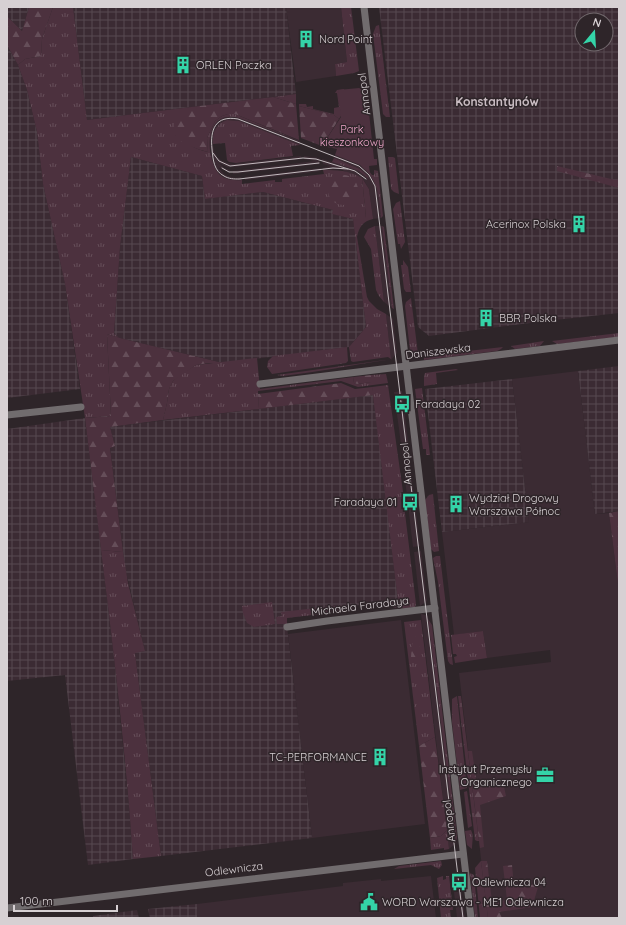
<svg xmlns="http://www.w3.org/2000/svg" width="626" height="925" font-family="Quicksand,sans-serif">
<defs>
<pattern id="industrial-grid" width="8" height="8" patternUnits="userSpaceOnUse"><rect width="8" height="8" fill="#3b2b33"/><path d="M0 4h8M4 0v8" fill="none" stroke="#574950"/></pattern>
<pattern id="grass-tufts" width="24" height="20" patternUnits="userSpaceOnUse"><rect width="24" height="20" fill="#4c313e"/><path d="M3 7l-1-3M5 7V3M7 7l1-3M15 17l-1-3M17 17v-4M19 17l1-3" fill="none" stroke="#654e59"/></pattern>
<pattern id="forest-firs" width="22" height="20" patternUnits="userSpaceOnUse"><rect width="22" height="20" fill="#4c313e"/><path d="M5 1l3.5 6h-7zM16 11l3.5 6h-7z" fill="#654e59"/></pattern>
</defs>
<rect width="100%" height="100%" fill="#2e2529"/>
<g fill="#3b2b33">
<path d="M286 7H341L347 62 335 64 336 76 296 82Z"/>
<path d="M229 117 239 118 300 141V145L239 121 227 120 223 122 216 127 212 139 214 151 217 157 222 161 233 164 301 156 302 159 233 167H227L219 163 224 168 230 170V173L218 167 225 175 235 178 241 177 242 180H230L222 176 215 170 212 162 209 137 212 128 217 122 223 118Z"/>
<path d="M335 155 363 167 372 176 378 192 381 218 373 219 369 189 364 181 340 169 323 170V168L330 166 323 164 322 159 359 171 369 177 360 169 334 158Z"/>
<path d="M304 156 319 158 320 164 233 174V171L315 161 304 159Z"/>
<path d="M321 168V171L245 180V177Z"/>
<path d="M375 226H382L392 308 384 302Z"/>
<path d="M386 314 393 319 397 353 391 360Z"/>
<path d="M578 371 595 514 609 513 619 592V918H488L459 673 551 662 550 650 487 658 483 631 454 635 442 532 529 522 512 379Z"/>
<path d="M402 391 411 466 404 467 394 392Z"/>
<path d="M404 471H411L420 546 413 547Z"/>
<path d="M421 551 427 601 420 606 414 552Z"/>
<path d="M421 614 426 615 428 616V619L456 843 449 849Z"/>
<path d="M401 620 425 824 312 838 288 634Z"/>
<path d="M452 875H459L465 918H457Z"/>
<path d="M431 876 436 918H197V904L343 886V883L381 879V881Z"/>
</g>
<g fill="url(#industrial-grid)" fill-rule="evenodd">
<path d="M7 7H29L22 31 7 16Z"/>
<path d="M73 7H286L296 94 87 120Z"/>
<path d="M379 7H619V313L546 321 429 336 418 327ZM582 20H606V44H582Z"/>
<path d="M7 45 18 65 27 90 37 132 43 184 65 284 80 389 7 398Z"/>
<path d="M131 157 202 176 205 199 263 192 333 210V214L353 219 366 327 349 347 223 363 120 338 114 334 120 247Z"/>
<path d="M619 366V511L595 514 578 371Z"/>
<path d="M512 379 529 522 442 532 425 389Z"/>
<path d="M374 395 398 600 353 606V610L286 618 312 838 161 856 135 652 145 651 125 568 110 447 115 446 110 427Z"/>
<path d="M85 418 114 656 129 806 133 859 88 865 65 675 7 681V429Z"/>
<path d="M197 904V918H150L148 909Z"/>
<path d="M137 910 139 918H93V916Z"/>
</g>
<g fill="url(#grass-tufts)">
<path d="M53 7H73L87 120 175 109V135C186 143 194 149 208 152L207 138 215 121 222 116 228 114H235L300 141 239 118C215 112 208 131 210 150 213 170 219 182 242 180V184L275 180V182H282V179L324 174 323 170C339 170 347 170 362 178L366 218H373V219C363 221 359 227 357 237L367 297 369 301 377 309 386 314 391 359 388 357 353 362 351 361 349 347 366 327 353 219 332 214 333 210 263 192 205 199 202 176 131 157 120 247 114 334 120 338 107 334 111 416 85 418 65 284 43 184 37 132 27 90 18 65 25 59 41 56 42 39Z"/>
<path d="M341 7H351L359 71 354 73 336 76 335 64 347 62Z"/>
<path d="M379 25 390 117H386L383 114 373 34 376 26Z"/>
<path d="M344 89 346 108 339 119 334 115 299 106V104H306L307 107 313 106V109L334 114V108L339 107 337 93H335L337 90Z"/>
<path d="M296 94V104L273 97Z"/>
<path d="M227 120 239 121 300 145 291 146 293 156 236 163 229 162 227 160 225 143 213 144C212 132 216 124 227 120Z"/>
<path d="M367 157 369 171 372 175H374V170L378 171 383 216 381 218C379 198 379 183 364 168Z"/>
<path d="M388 157H393L395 158 399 194 394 192 391 189Z"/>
<path d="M334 158 360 169 369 177 368 178 359 171 332 162Z"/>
<path d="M400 201 405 242 401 249 400 244H398L393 209 396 203Z"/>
<path d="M375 226 384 302 379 296 376 290 371 249 364 237 368 229Z"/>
<path d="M382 226 384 227 394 309 392 308Z"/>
<path d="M403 260 408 267 411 292H406L404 289 401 265H403Z"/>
<path d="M411 298 418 354 416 355V359L414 357 410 351 405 306 406 302Z"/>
<path d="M619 333V337L557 344 552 341Z"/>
<path d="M544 341 540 346 515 349 511 346Z"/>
<path d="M347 347 348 361 346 363 272 374 267 367 268 361 273 356Z"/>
<path d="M503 347 501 349 497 351 424 360V356Z"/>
<path d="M257 358 260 389 353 377 354 383 357 384 371 382V375L386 374 388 383 358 387 341 381 258 391 259 409 163 420 167 403 169 389 173 381 180 375 196 365Z"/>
<path d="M385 360H386C352 365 318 372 283 376L277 375Z"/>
<path d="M456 369 458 370 436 373 437 384 424 386V377L425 373Z"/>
<path d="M388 385 404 499H401L402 505H404L416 604 415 607C405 608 393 611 386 602L398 601 372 387Z"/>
<path d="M422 388 430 455H426V449H423L415 389Z"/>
<path d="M433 494 439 551 434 552 431 549 425 500 429 495Z"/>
<path d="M101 550 123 552 128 583 145 651 135 653 161 856 133 859C126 756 114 653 101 550Z"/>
<path d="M436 556H440L453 665 450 664 448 661 438 582 433 558Z"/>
<path d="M272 602 275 624 254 627 247 623 243 613 242 606Z"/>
<path d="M352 604 353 610 287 618V624H277L276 617 282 616 281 612Z"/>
<path d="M428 619 432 625 457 837 456 843Z"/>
<path d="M421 620 435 737 419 746 404 622Z"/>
<path d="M483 631 487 658 455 663 454 657 457 656 456 654H453L451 635Z"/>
<path d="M457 696 467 788 460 790 452 722V699Z"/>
<path d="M458 696H461L479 841H477L475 840Z"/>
<path d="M467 791 472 826 468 828 464 792Z"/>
<path d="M447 830 449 849 444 850V848L431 850 430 838 441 836Z"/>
<path d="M471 830C474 836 472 842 472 849L467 845 465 831Z"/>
<path d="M441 861 442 865 439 869 431 865 394 869 399 866Z"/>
<path d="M481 861 488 918H480L475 868 480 862Z"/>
<path d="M470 873 474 875 478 918H475Z"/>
<path d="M443 876V880L446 879V876H449L453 910H450L451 917 454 918H441L437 878Z"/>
</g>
<g fill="url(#forest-firs)">
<path d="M29 7H53L42 39 41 56 25 59 18 65 7 45V16L22 31Z"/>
<path d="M273 97 296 104 299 140 235 114H228L222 116 215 121 207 138 208 152C200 150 177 143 175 135 173 127 175 117 175 109Z"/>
<path d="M299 106 334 115 339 119 322 146 301 138Z"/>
<path d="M557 166 611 179 617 180 619 177V188L557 171Z"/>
<circle cx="343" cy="190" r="15"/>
<path d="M107 334 120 338 223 363H209L196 365 173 381 169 389 167 403 163 420 110 427 115 446 110 448 123 552 101 550 85 418 111 416Z"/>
<path d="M371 375 372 382 357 384 354 383 353 377Z"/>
<path d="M341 383 355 389 372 387 374 395 259 409 258 394Z"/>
<path d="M619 511V592L609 513Z"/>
<path d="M418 634 420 653 416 659 411 657C412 649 411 640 418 634Z"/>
<path d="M435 737 447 830 441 836 430 838 419 746Z"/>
<path d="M468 751H472L477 785 504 787 506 796 480 805 484 847 480 848Z"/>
<path d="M481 861H487L492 902 507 900 503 866 512 865 514 887 539 884 532 907 499 912 502 918H488Z"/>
</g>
<g fill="#4c313e">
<path d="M359 88 364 90 367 94 374 159H377V165L369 166 370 174 360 165 335 155 337 149 322 146 341 117 338 90Z"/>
<path d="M362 178 369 189 373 218H366Z"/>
</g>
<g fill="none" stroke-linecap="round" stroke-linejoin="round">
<g stroke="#716c6e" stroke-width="7">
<path d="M364 7 471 918"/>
<path d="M260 384 619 340"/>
<path d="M7 415 81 407"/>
<path d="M287 627 327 621 435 608"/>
<path d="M7 908 463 854"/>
</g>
<g stroke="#c2bbbe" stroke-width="1">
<path d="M213 153 219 161 230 166 303 158 316 159 355 171 366 179"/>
<path d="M222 168 229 172H238L319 163"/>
<path d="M348 169 333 168 239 179C234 179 229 179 224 176 214 171 213 160 212 149 210 130 215 115 238 119L359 166 369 175 375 186 463 918"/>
</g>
</g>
<defs>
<g id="building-bare" transform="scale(1.38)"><path d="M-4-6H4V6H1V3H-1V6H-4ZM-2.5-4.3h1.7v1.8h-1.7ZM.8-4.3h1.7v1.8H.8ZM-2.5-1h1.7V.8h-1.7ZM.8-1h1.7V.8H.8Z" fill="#34d4a8" stroke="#2e2529" stroke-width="2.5" paint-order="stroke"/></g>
<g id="bus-bare" transform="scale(1.38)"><path d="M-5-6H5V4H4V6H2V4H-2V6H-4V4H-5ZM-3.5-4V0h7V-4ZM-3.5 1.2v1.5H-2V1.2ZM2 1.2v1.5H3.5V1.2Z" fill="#34d4a8" stroke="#2e2529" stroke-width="2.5" paint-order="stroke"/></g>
<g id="office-bare" transform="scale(1.38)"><path d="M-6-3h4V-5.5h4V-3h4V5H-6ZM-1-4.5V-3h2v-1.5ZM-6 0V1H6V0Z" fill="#34d4a8" stroke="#2e2529" stroke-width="2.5" paint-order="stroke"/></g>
<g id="civic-bare" transform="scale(1.38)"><path d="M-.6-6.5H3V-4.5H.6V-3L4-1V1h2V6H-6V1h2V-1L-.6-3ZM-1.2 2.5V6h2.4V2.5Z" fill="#34d4a8" stroke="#2e2529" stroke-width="2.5" paint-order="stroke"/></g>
</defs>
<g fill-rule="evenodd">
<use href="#building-bare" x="306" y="39"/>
<use href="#building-bare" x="183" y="65"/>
<use href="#building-bare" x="579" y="224"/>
<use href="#building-bare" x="486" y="318"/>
<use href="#bus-bare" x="402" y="404"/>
<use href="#bus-bare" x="410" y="502"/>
<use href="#building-bare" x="456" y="504"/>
<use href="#building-bare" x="380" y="757"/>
<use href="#office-bare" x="545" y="775"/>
<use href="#bus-bare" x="459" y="882"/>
<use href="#civic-bare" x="369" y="902"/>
</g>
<g text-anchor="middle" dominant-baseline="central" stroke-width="3" stroke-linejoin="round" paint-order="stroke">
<g font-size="11" fill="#d7d0d3" stroke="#2e2529" text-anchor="start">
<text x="319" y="39">Nord Point</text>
<text x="196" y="65">ORLEN Paczka</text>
<text x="566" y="224" text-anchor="end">Acerinox Polska</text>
<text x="499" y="318">BBR Polska</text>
<text x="415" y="404">Faradaya 02</text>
<text x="469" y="498">Wydział Drogowy<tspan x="469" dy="13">Warszawa Północ</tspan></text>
<text x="397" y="502" text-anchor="end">Faradaya 01</text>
<text x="367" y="757" text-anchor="end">TC-PERFORMANCE</text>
<text x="532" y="769" text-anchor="end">Instytut Przemysłu<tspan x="532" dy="13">Organicznego</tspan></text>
<text x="472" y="882">Odlewnicza 04</text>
<text x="382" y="902">WORD Warszawa - ME1 Odlewnicza</text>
</g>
<g font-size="11" fill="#d7d0d3" stroke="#2e2529">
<text transform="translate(364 94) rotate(-97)">Annopol</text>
<text transform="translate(438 351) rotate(-7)">Daniszewska</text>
<text transform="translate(406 464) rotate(-95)">Annopol</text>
<text transform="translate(360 606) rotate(-7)">Michaela Faradaya</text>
<text transform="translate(449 821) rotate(-97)">Annopol</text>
<text transform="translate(234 869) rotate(-7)">Odlewnicza</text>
</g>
<g font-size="11" fill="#eda5c8" stroke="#2e2529">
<text x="352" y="129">Park<tspan x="352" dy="13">kieszonkowy</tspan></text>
</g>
<g font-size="12" font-weight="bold" fill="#c9bcc2" stroke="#2e2529">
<text x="497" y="101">Konstantynów</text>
</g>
</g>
<rect width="626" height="925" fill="none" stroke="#d7d0d3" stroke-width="16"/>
<g transform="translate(594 32) rotate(18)"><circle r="19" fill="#2e2529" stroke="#72696d"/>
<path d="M0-3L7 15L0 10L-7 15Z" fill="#34d4a8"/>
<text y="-6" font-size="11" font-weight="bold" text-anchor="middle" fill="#d7d0d3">N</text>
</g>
<path d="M14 905v6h103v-6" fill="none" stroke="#d7d0d3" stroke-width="2"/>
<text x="20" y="905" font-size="12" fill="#d7d0d3" stroke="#2e2529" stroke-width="3" paint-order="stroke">100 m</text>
</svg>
